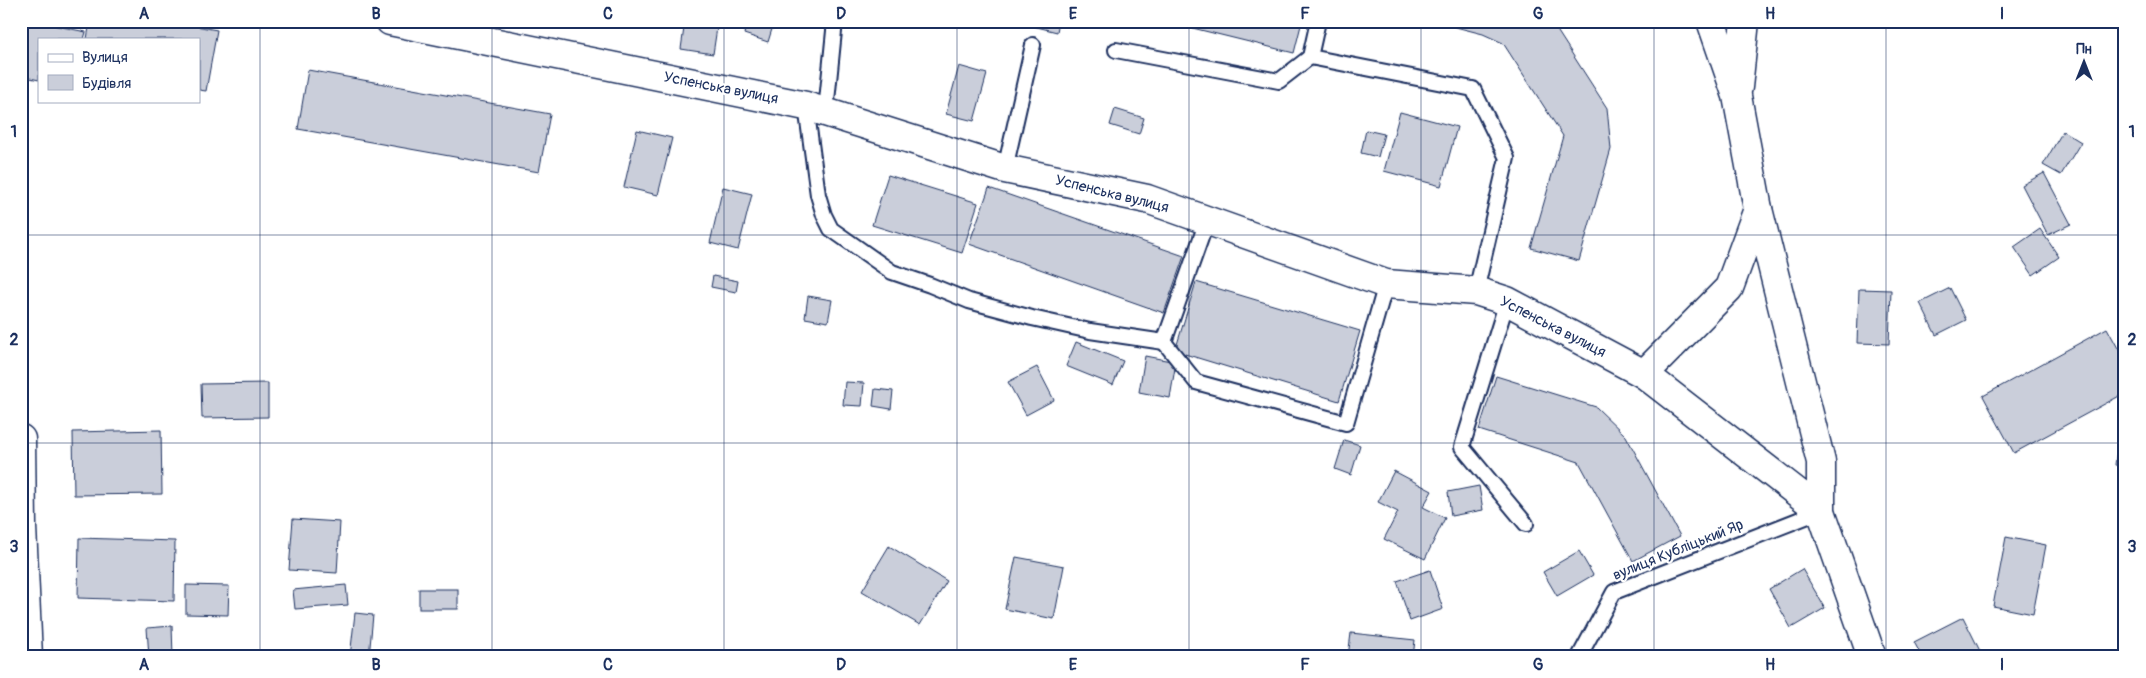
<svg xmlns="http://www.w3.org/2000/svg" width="2146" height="678" font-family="Pangolin,sans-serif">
<rect width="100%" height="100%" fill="#fff"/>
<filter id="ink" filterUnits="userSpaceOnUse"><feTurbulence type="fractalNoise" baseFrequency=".02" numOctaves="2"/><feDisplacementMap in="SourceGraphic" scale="10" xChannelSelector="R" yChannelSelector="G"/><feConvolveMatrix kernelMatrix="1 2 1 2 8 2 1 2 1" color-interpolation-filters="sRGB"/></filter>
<g filter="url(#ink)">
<g fill="#caceda" stroke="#1b2f5e">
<path d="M21 21H33L86 32 84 39H39V80L21 76Z"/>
<path d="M90 21H169L217 30 206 91 199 90V39H87Z"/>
<path d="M685 21H718L713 54 681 49Z"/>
<path d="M748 21 772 29 768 42 744 34Z"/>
<path d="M1013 21H1059L1057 32Z"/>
<path d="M1164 21H1302L1294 53Z"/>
<path d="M1432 21H1551L1607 108 1611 149 1579 261 1531 248 1563 136 1503 43 1483 34Z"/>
<path d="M959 66 987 74 974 121 946 114Z"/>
<path d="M308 70 550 114 539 172 298 129Z"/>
<path d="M1115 109 1144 118 1139 134 1110 125Z"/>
<path d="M1400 112 1457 127 1441 186 1384 171Z"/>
<path d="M637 130 672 138 658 195 624 187Z"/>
<path d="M1366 130 1384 134 1378 157 1361 153Z"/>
<path d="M2063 131 2081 142 2061 175 2043 165Z"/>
<path d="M2044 173 2071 224 2048 235 2022 185Z"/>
<path d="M888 175 978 203 962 253 872 225Z"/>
<path d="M723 187 752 194 738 250 710 243Z"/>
<path d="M989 188 1184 256 1164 313 969 244Z"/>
<path d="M2040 229 2059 257 2033 275 2014 247Z"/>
<path d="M713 276 738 281 736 292 711 287Z"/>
<path d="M1196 282 1360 331 1339 401 1175 351Z"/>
<path d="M1950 288 1966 320 1936 335 1920 303Z"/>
<path d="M1859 289 1891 290 1889 344 1857 343Z"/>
<path d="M808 296 832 300 828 322 805 318Z"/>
<path d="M2107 328 2125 361V393L2014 453 1983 396Z"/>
<path d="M1076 342 1123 361 1113 385 1066 366Z"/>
<path d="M1145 356 1176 362 1170 398 1139 392Z"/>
<path d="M1037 367 1054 400 1026 415 1008 382Z"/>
<path d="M1496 376 1596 407 1626 436 1680 536 1633 561 1579 462 1479 430Z"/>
<path d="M845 382 864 383 862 406 843 405Z"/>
<path d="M268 383V417L202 418 201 384Z"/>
<path d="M875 389 893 391 891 409 873 406Z"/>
<path d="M161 430 162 494 74 495 73 432Z"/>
<path d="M2119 435 2125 436V467L2115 465Z"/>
<path d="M1344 440 1360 445 1351 475 1335 469Z"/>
<path d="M1394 471 1432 491 1423 507 1445 518 1425 559 1384 539 1398 512 1378 502Z"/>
<path d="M1479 486 1483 510 1451 516 1448 492Z"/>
<path d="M293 519 340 522 337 573 289 570Z"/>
<path d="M2006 537 2046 545 2033 614 1993 606Z"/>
<path d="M79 538 175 541 174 601 78 598Z"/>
<path d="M889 546 947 581 920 625 862 591Z"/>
<path d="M1579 551 1593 575 1557 596 1543 572Z"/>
<path d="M1016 557 1064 566 1054 619 1005 609Z"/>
<path d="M1802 569 1825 608 1791 628 1769 589Z"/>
<path d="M1430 570 1443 609 1410 621 1397 581Z"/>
<path d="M186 585 229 586 228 615 186 614Z"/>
<path d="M346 585 348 605 295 609 293 590Z"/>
<rect x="419" y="589" width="39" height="20"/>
<path d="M355 613 373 615 369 657H350Z"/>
<path d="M1963 617 1983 657H1922L1914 642Z"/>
<path d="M172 626 173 657H149L147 628Z"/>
<path d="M1351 633 1415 640 1413 657H1348Z"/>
<path d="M635 650 653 657H632Z"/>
</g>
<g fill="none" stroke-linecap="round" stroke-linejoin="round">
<g stroke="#1b2f5e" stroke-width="18">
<g id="lane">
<path d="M1318 21 1310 57 1473 89 1507 158 1476 291"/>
<path d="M1116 50 1279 81 1310 57"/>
<path d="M806 106 818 195 824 215 831 229 892 272 930 285 969 301 1032 318 1090 331 1164 342 1207 221"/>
<path d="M826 111 835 21"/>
<path d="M1005 169 1033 45"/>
<path d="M1507 301 1462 447 1526 524"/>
<path d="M1164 342 1196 382 1346 423 1386 284"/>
<path d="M1579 657 1614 592 1821 511"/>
</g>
</g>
<g stroke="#1b2f5e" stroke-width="31">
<g id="street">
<path d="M390 21 806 106 1005 169 1147 199 1386 284 1476 291 1507 301 1644 374 1729 288 1758 209"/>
<path d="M1644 374 1821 511"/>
<path d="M21 439 22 527 28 657"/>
</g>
</g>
<g stroke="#1b2f5e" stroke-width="31">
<g id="secondary">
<path d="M1711 21 1737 96 1758 209 1821 462V511L1872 657"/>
<path d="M1738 87 1745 21"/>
</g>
</g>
<use href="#lane" stroke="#fff" stroke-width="14"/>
<use href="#street" stroke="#fff" stroke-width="28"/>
<use href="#secondary" stroke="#fff" stroke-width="28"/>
</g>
</g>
<path fill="none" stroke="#1b2f5e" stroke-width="1" stroke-opacity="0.55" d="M260 21V657M492 21V657M724 21V657M957 21V657M1189 21V657M1421 21V657M1654 21V657M1886 21V657M21 235H2125M21 443H2125"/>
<g text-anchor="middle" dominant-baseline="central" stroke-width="4.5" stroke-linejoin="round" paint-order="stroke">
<g font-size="15" fill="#1b2f5e" stroke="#fff">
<text transform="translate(721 88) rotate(11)">Успенська вулиця</text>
<text transform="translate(1112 194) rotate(14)">Успенська вулиця</text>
<text transform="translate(1553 327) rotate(27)">Успенська вулиця</text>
<text transform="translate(1678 550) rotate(-22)">вулиця Кубліцький Яр</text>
</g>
</g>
<rect width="2146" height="678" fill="none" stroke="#fff" stroke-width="55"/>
<rect x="38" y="38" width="162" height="65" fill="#ffffff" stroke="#a4acbf"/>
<rect x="48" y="54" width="25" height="8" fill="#ffffff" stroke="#a4acbf"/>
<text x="82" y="62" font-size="15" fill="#1b2f5e">Вулиця</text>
<rect x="48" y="75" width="25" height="15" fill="#caceda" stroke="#a4acbf"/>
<text x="82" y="88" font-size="15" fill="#1b2f5e">Будівля</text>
<g transform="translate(2084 62)" stroke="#ffffff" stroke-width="4" paint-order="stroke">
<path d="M0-4L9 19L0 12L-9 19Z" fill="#1b2f5e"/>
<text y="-8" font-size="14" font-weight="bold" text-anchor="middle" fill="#1b2f5e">Пн</text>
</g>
<rect x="28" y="28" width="2090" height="622" fill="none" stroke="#1b2f5e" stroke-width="2"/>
<g font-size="16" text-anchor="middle" font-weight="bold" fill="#1b2f5e">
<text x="144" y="19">A</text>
<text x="376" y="19">B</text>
<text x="608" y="19">C</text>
<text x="841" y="19">D</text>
<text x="1073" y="19">E</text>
<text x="1305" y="19">F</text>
<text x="1538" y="19">G</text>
<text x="1770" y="19">H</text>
<text x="2002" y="19">I</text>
<text x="14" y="137">1</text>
<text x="2132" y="137">1</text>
<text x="14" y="345">2</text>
<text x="2132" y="345">2</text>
<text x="14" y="552">3</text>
<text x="2132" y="552">3</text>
<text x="144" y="670">A</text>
<text x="376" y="670">B</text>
<text x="608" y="670">C</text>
<text x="841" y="670">D</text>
<text x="1073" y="670">E</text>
<text x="1305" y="670">F</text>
<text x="1538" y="670">G</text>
<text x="1770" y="670">H</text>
<text x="2002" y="670">I</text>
</g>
</svg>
